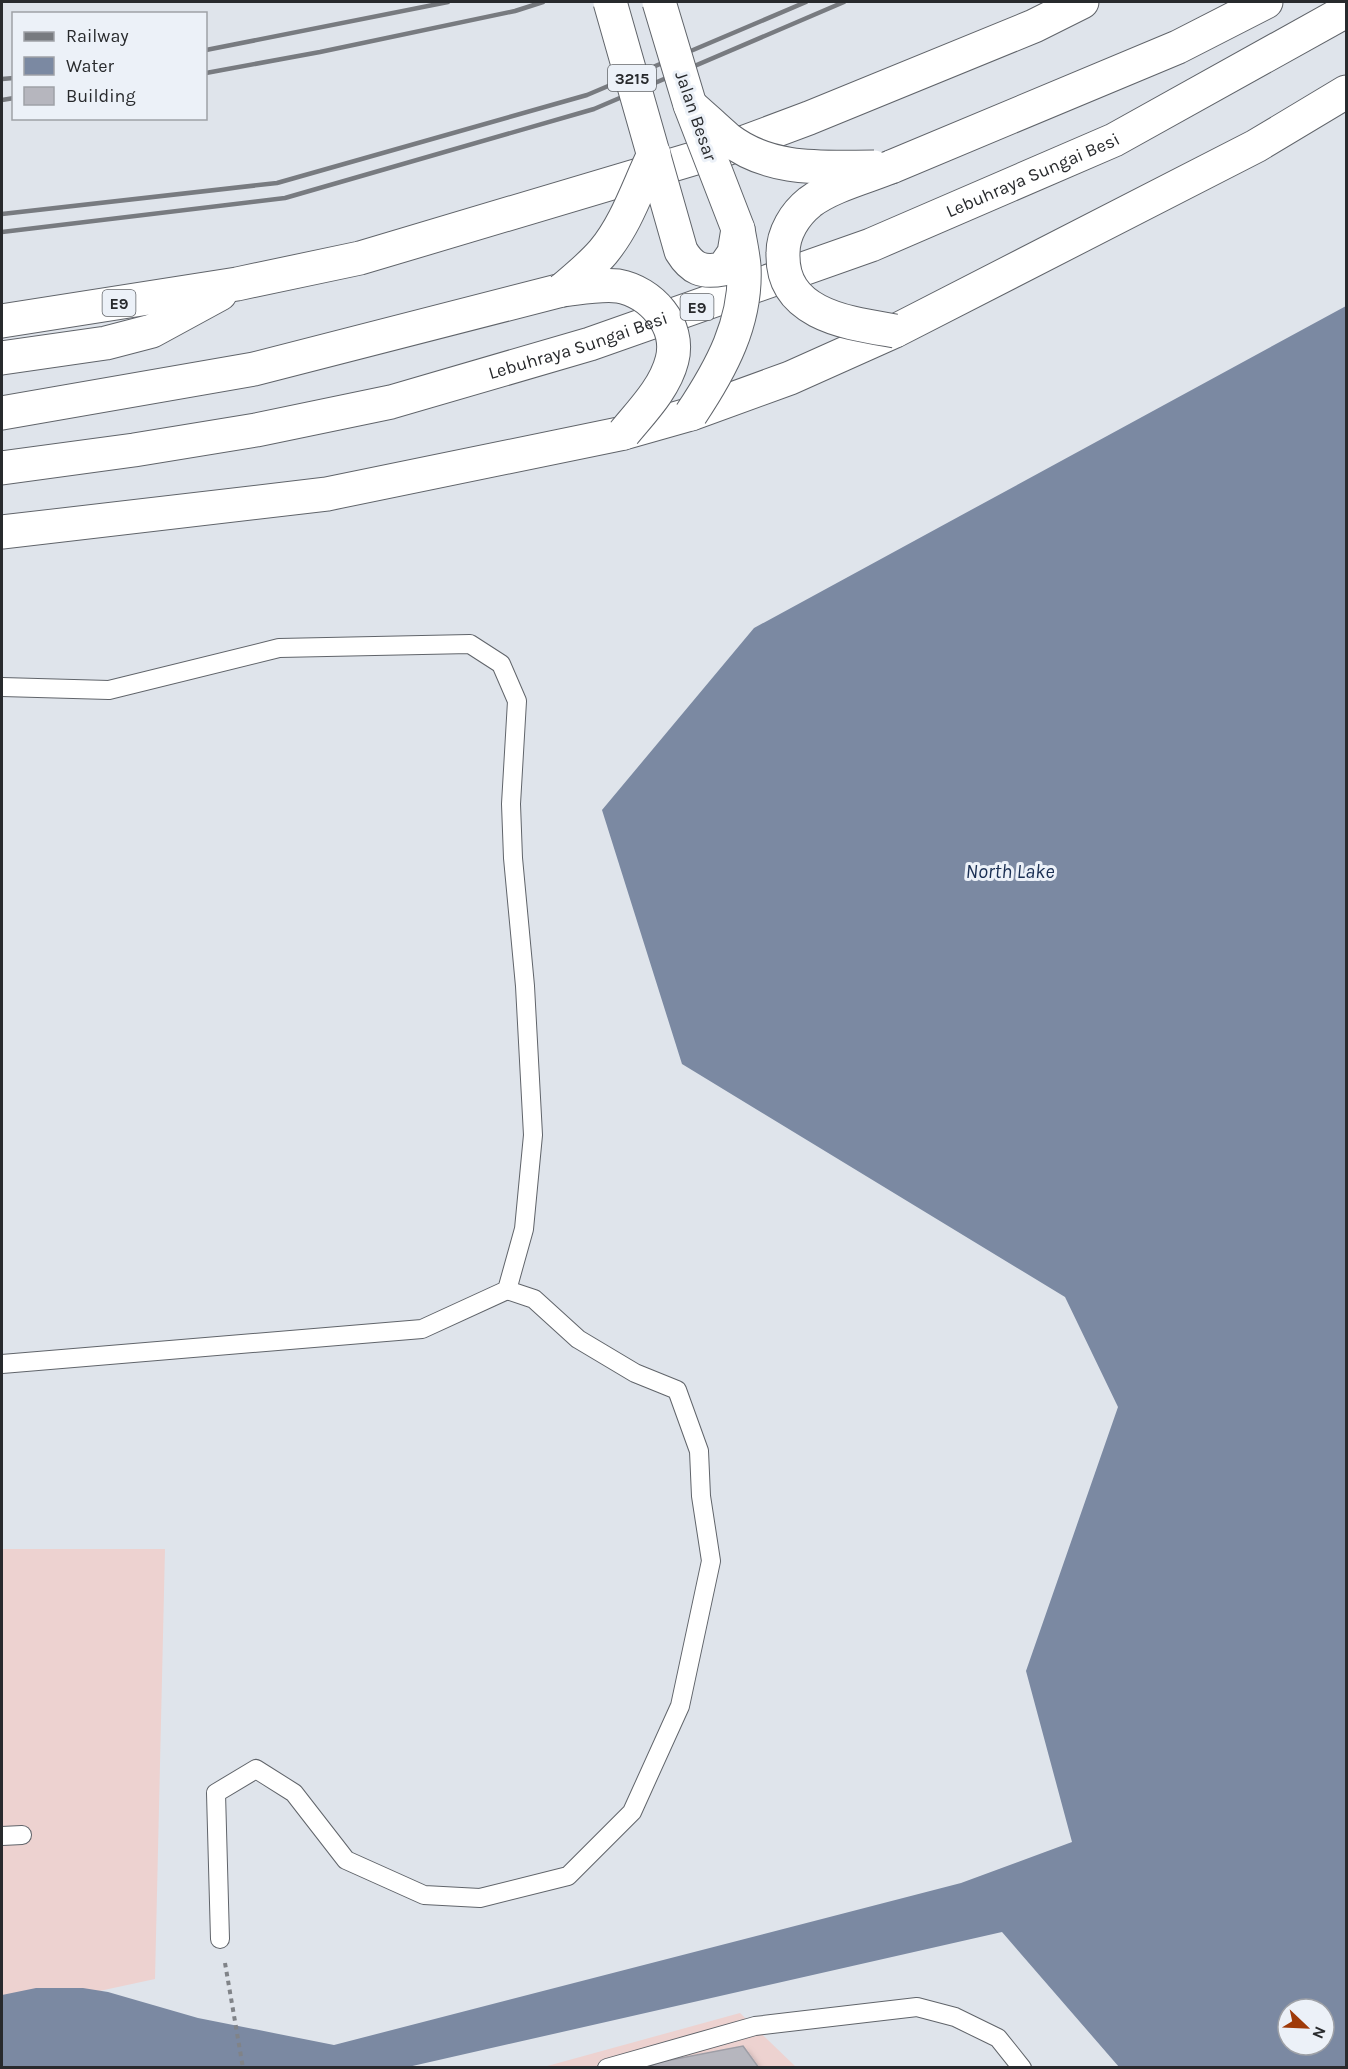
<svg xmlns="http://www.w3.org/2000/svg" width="1348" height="2069" font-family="Karla,sans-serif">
<defs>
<filter id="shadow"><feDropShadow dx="3.5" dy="6" stdDeviation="3" flood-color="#0004"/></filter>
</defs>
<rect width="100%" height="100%" fill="#dfe4eb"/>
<g fill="#edd2d0">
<path d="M2 1549H165L155 1979 2 2012Z"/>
<path d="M740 2013 796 2067 540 2068Z"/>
</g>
<path fill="#7b89a2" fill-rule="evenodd" d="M1346 306V2067H1119L1002 1932 408 2067H2V1995L36 1988H83L108 1992 198 2018 334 2045 961 1883 1072 1842 1026 1671 1118 1407 1065 1297 682 1064 602 810 754 628ZM1288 2009H1324V2045H1288Z"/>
<path fill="#b6b6be" stroke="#9e9ea6" stroke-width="1.5" filter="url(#shadow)" d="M743 2046 759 2068H644L660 2062Z"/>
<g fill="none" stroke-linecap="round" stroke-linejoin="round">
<g stroke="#60646a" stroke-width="20">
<g id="lane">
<path d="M2 687 109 690 279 648 470 644 501 664 517 701 511 804 513 858 525 986 533 1135 524 1229 507 1290 422 1329 2 1364"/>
<path d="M2 1836 22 1835"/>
<path d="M220 1939 216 1793 256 1769 294 1793 346 1860 424 1895 480 1898 568 1876 632 1812 680 1706 711 1561 701 1496 699 1451 677 1390 635 1373 578 1339 534 1299 507 1290"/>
<path d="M607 2068 755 2026 917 2007 955 2017 998 2038 1022 2068"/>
</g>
</g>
<g stroke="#60646a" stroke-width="35">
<g id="highway">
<path d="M891 167 1178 47 1266 2"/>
<path d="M2 321 237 284 360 258 726 149 809 118 1034 26 1082 2"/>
<path d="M2 358 106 343 152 331 220 294"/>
<path d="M2 413 254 369 562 290"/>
<path id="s1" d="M2 468 134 450 256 430 391 402 590 344 871 245 1114 140 1346 11"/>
<path d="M2 532 327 494 624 433 691 414 790 378 895 331 1256 146 1346 92"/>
</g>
</g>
<path stroke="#808388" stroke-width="4" stroke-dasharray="4.5 4.5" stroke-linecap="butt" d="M225 1963 243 2068"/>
<use href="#lane" stroke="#fff" stroke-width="18"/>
<use href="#highway" stroke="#fff" stroke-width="33"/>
<g stroke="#787b80" stroke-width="4.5">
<path d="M206 50 448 2"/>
<path d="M206 73 320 52 515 11 543 2"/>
<path d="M2 79 14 78"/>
<path d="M2 100 14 98"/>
<path d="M2 214 277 183 587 95 806 2"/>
<path d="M2 232 285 198 594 109 844 2"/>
</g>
<g stroke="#60646a" stroke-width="35" stroke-linecap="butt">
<path id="primary-bridge" d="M610 2 681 251C692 269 702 273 723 269L734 253 738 229 690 105 659 2"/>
</g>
<g stroke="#60646a" stroke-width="35" stroke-linecap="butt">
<g id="highway-bridge">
<path d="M690 105C703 116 715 128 728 139 771 172 823 167 874 167"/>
<path d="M891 167C866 177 831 186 810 202 795 214 783 233 783 253 781 315 848 323 895 331"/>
<path d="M562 290C580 288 600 284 618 286 651 292 681 325 672 360 665 388 642 411 624 433"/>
<path d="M562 290C576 278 591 266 603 252 627 223 638 187 654 154"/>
<path d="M691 414C721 369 747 322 744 266 743 254 740 241 738 229"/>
</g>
</g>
<use href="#primary-bridge" stroke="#fff" stroke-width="33"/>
<use href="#highway-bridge" stroke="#fff" stroke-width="33"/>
</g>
<g text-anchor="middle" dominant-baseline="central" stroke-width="6" stroke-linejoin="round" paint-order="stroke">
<g fill="#ecf1f8" stroke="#63666a" stroke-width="1.5">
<rect x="608" y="65" width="48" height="26" rx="4.5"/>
<rect x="102.5" y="290" width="33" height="26" rx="4.5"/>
<rect x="680.5" y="294" width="33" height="26" rx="4.5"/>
</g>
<g font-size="16" font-weight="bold" fill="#282a2d">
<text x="632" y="78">3215</text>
<text x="119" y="303">E9</text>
<text x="697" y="307">E9</text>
</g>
<g font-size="18" fill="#282a2d" stroke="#ecf1f8">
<text transform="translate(696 116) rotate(71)">Jalan Besar</text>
<text stroke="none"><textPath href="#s1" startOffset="1076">Lebuhraya Sungai Besi</textPath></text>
<text stroke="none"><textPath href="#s1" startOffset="590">Lebuhraya Sungai Besi</textPath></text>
</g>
<g font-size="20" font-style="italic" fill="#1a2f53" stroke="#ecf1f8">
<text x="1010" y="871">North Lake</text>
</g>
</g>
<rect width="1348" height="2069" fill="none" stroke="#282a2d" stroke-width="6"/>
<rect x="12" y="12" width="195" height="108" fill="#ecf1f8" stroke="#9ea1a7" stroke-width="1.5"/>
<rect x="24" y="32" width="30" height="9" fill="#787b80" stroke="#9ea1a7" stroke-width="1.5"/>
<text x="66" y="42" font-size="18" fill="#282a2d">Railway</text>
<rect x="24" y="57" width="30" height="18" fill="#7b89a2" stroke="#9ea1a7" stroke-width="1.5"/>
<text x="66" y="72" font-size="18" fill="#282a2d">Water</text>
<rect x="24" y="87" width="30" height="18" fill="#b6b6be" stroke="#9ea1a7" stroke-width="1.5"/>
<text x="66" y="102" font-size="18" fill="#282a2d">Building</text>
<g transform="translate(1306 2027) rotate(113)"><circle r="28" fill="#ecf1f8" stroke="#9ea1a7" stroke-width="1.5"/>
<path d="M0-4.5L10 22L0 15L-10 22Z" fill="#9f3a09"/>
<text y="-9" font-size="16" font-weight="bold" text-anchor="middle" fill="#282a2d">N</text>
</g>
</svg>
